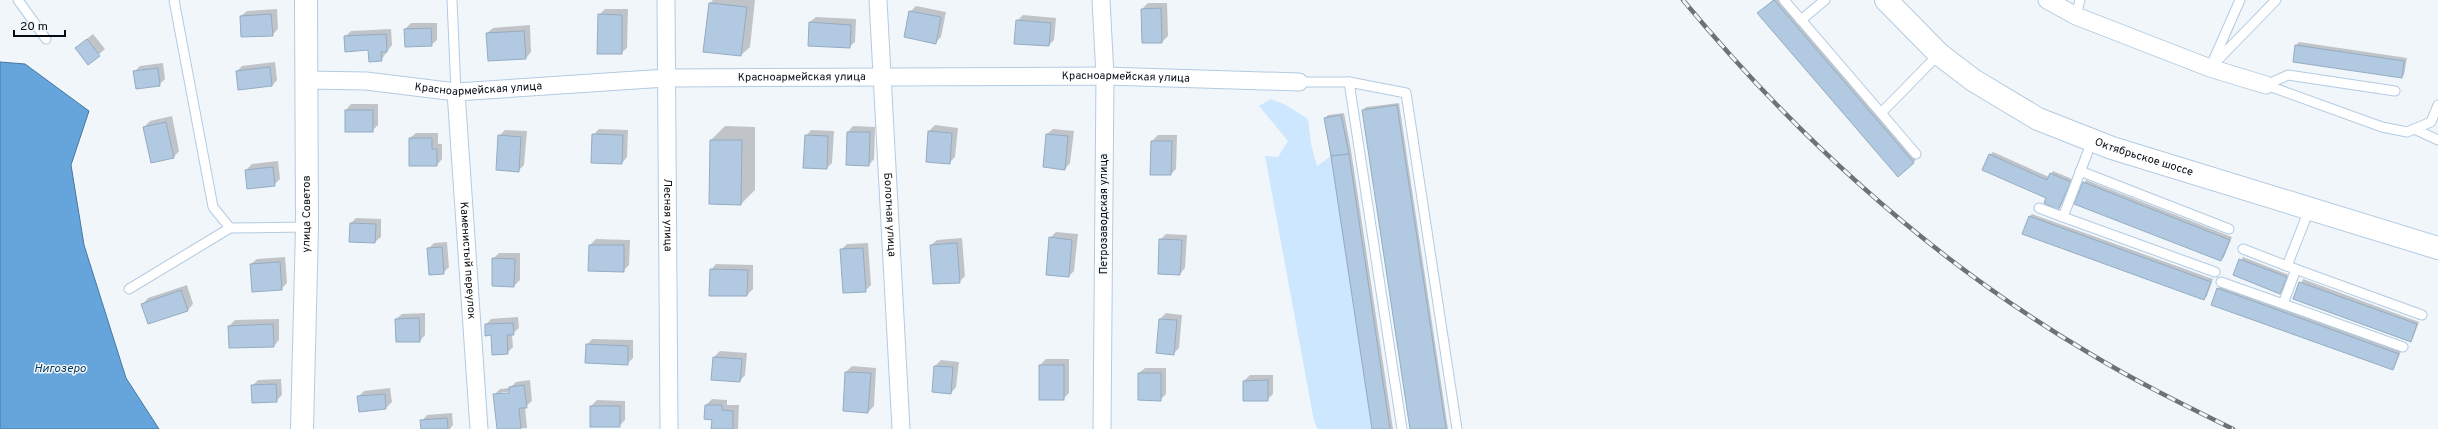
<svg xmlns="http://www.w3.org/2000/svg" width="2438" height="429" font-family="Overpass,sans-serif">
<rect width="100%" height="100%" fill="#f1f6fb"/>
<path fill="#cde7fe" d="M1271 99 1286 105 1308 119 1311 144 1317 166 1331 156 1372 429H1318L1314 421 1265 156 1278 157 1288 141 1259 106Z"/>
<path fill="#65a5dc" stroke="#4877a0" d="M0 62 25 64 89 111 71 165 84 245 126 378 159 429H0Z"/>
<g fill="#0003" fill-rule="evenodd">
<path d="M713 0H755L750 47 741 55 704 51 710 3Z"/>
<path d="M1773 0H1778L1916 160 1898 176 1761 11Z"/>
<path d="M1148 3H1167L1168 36 1162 42 1142 9Z"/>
<path d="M916 6 946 12 941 37 935 43 910 12Z"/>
<path d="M277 9 278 29 272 35 241 16 247 11Z"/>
<path d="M605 9H628L627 48 621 53 599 15Z"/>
<path d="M1023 15 1056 18 1054 40 1049 45 1017 21Z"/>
<path d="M816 17 856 19 855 42 849 47 810 22Z"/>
<path d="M411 23H437V40L431 45 405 29Z"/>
<path d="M530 25 531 52 526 58 487 33 493 28Z"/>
<path d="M391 29 392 45 381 60 369 49 345 37 351 31Z"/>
<path d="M93 34 105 49 88 64 76 48Z"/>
<path d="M2299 42 2407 58 2404 75 2401 77 2294 61 2296 45Z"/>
<path d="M275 62 277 80 272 86 237 71 242 66Z"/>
<path d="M163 63 165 79 159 85 134 72 140 66Z"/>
<path d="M1399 103 1448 429H1411L1363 110 1366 107Z"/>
<path d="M351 104H378V125L372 131 346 110Z"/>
<path d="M1344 113 1351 150 1393 429H1372L1325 118 1328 115Z"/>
<path d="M172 116 179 151 174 157 144 127 150 121Z"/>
<path d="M935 125 958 128 955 157 949 163 929 131Z"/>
<path d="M725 126 755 127V190L741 204 710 203 711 140Z"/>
<path d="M853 126 875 127 874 159 869 165 847 164 848 132Z"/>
<path d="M599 129 628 130 627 157 622 163 593 135Z"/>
<path d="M1053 129 1074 131 1070 163 1065 169 1047 134Z"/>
<path d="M505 130 527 131 524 165 518 171 499 136Z"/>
<path d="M811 130 834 131 832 163 827 168 806 136Z"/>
<path d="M416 133H438V144H442V159L437 165 410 138Z"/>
<path d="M1158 135H1177L1176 169 1171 174H1151L1152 141Z"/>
<path d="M1993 152 2049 177 2053 171 2072 179 2061 206 2058 209 2048 198 1990 155Z"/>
<path d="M278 161 280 179 274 185 246 170 252 164Z"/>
<path d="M2086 180 2232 237 2224 257 2221 260 2084 183Z"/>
<path d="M2032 214 2213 279 2207 296 2204 299 2029 217Z"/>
<path d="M356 218 381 219V237L375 242 351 223Z"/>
<path d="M1056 232 1078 234 1074 271 1069 276 1050 238Z"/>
<path d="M1166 234 1187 235 1185 268 1180 274 1160 240Z"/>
<path d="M962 238 965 276 959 282 931 245 937 240Z"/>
<path d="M596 239 630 240 629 265 623 271 589 270 590 245Z"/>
<path d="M447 242 449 267 443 273 428 249 434 243Z"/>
<path d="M868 243 871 285 865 291 841 250 847 244Z"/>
<path d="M499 253H520V280L514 286 493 259Z"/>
<path d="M285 257 287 283 281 289 251 264 257 259Z"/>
<path d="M2243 257 2289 275 2283 290 2280 293 2234 275Z"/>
<path d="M716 264 753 265V289L747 295H710L711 270Z"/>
<path d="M2303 279 2419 322 2413 338 2411 341 2294 299Z"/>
<path d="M187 285 193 304 188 310 143 304 148 298Z"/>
<path d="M2220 286 2401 351 2395 366 2393 369 2218 289Z"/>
<path d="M425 313V335L420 341 396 319 402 314Z"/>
<path d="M1166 313 1182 315 1179 348 1173 354 1160 319Z"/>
<path d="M518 317 519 328 512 334 513 347 507 353 486 325 491 319Z"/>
<path d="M279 319V340L274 346 230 347 229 326 235 320Z"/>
<path d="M592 339 633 340V358L627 364 587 345Z"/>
<path d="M720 351 747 353 745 375 740 381 714 357Z"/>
<path d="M1046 359H1069V393L1063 399 1040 365Z"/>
<path d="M941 360 959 362 956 387 951 393 935 366Z"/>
<path d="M852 366 876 368 874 406 868 412 846 372Z"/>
<path d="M1145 368H1166V394L1160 400 1139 373Z"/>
<path d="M1250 375H1273V394L1267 400 1244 381Z"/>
<path d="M281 379 282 395 276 401 252 386 258 380Z"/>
<path d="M530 380 532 401 525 407 527 428 498 429 494 395 500 389 510 388 516 382ZM514 391V393L499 395V393Z"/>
<path d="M390 388 392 402 386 408 360 411 358 397 364 391Z"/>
<path d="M712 399 727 400V405H739L738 429H712L713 419H705L706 405Z"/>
<path d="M597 400 625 401V420L619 426 591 406Z"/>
<path d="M452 413 453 425 450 429H422V421L427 415Z"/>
</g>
<g fill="#b1cae1" stroke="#94acc3">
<path d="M1774 0 1914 163 1898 177 1757 13Z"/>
<path d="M709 3 747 7 741 56 703 52Z"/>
<path d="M1161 8 1162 43H1142L1141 9Z"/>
<path d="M909 11 941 17 936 44 904 37Z"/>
<path d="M271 14 273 36 241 37 240 16Z"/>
<path d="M598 14 622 15V54H597Z"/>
<path d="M1016 20 1051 23 1049 46 1014 44Z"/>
<path d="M809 22 851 25 850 48 808 46Z"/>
<path d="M431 28 432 46 405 47 404 29Z"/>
<path d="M524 31 526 59 488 61 486 33Z"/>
<path d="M386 34 387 52H381L382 61 369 62 368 50 345 52 344 36Z"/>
<path d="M87 39 100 56 88 65 75 48Z"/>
<path d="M2295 45 2404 61 2402 78 2293 62Z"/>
<path d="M270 67 272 86 238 90 236 71Z"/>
<path d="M158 68 160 86 136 89 133 71Z"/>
<path d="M1397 105 1446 429H1410L1362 110Z"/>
<rect x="345" y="110" width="28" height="22"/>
<path d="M1341 115 1349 154 1331 156 1324 118Z"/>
<path d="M166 122 174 158 151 163 143 127Z"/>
<path d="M928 131 952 133 950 164 926 162Z"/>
<path d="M847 132H870L869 166 846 165Z"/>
<path d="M592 134 623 135 622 164 591 163Z"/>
<path d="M1046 134 1068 136 1065 170 1043 167Z"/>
<path d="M498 135 521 137 519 172 496 170Z"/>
<path d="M805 135 828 136 827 169 803 168Z"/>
<path d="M409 138H432V149H437V166H409Z"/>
<path d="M710 140H742L741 205 709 204Z"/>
<path d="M1151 141H1172L1171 175H1150Z"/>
<path d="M1349 154 1390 429H1372L1331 156Z"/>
<path d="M1989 154 2047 180 2050 173 2071 182 2058 210 2044 203 2046 198 1982 170Z"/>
<path d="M273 167 275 186 247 189 245 170Z"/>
<path d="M2083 182 2230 240 2221 261 2074 204Z"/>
<path d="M2029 216 2211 282 2204 300 2022 234Z"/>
<path d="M350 223 376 224 375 243 349 242Z"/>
<path d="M1049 237 1072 240 1069 277 1046 275Z"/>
<path d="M1159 239 1182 240 1180 275 1158 274Z"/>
<path d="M957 243 960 283 933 284 930 245Z"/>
<path d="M589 245H624V272L588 271Z"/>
<path d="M442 247 444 274 429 275 427 248Z"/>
<path d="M863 248 866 292 843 293 840 249Z"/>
<path d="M492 258 515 259 514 287 492 286Z"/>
<path d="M2239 259 2287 277 2280 294 2233 275Z"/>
<path d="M280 262 282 290 252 292 250 264Z"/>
<path d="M710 269 748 270 747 296H709Z"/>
<path d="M2299 282 2417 324 2411 342 2293 299Z"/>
<path d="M2217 288 2399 354 2393 370 2211 305Z"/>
<path d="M181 290 188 311 148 324 141 304Z"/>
<path d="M419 318 420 342H396L395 319Z"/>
<path d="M1159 319 1177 320 1174 355 1156 353Z"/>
<path d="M513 323 514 335H507L508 354 492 355 491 335 485 336V324Z"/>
<path d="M273 324 274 347 229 348 228 326Z"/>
<path d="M586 344 628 346V365L585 363Z"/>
<path d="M713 357 742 359 740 382 711 380Z"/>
<rect x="1039" y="365" width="25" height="35"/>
<path d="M934 366 953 367 951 394 932 392Z"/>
<path d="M845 372 871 373 868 413 843 411Z"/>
<path d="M1138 373H1161V401L1138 400Z"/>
<path d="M1268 380V401H1243V381Z"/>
<path d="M276 384 277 402 252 403 251 385Z"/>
<path d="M524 385 527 408H519L521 429H497L493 394 509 393V387Z"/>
<path d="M385 394 386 409 359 412 357 396Z"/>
<path d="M705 405H722V410L733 411V429H711L712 420 704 419Z"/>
<rect x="590" y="406" width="30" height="21"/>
<path d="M447 418 448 429H421L420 420Z"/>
</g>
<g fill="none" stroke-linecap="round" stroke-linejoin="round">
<g stroke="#b2cbe2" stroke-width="11">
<g id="service">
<path d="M18 0 46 39"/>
<path d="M174 0 213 207 230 228"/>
<path d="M452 0 456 92"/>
<path d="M1784 0 1881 113"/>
<path d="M2240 0 2210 68 2276 0"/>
<path d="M2076 16 2080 0"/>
<path d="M1801 20 1825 0"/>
<path d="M1299 82H1349L1406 93 1457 429"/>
<path d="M1349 82 1402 429"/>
<path d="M2395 91 2288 75 2266 85 2382 127 2407 132 2431 122 2438 105"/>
<path d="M2414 129 2438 140"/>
<path d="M2092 141 2063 217 2215 272"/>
<path d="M1916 154 1881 113 1939 54"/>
<path d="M2080 171 2229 229"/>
<path d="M2039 208 2063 217"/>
<path d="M2243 249 2287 266 2309 210"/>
<path d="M2287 266 2422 315"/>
<path d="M2221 282 2283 304 2296 269"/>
<path d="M129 289 230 228 307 227"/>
<path d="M2283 304 2403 347"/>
</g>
</g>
<g stroke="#b2cbe2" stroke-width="19">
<g id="minor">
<path id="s1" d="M666 0 669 429"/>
<path id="s2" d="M878 0 901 429"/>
<path d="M1101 0 1105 76 1102 429"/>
<path d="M2047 0 2076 16 2210 68 2266 85"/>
<path id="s3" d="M306 80 366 81 456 92 666 78 1105 76 1299 82"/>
<path id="s4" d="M456 92 479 429"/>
</g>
</g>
<g stroke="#b2cbe2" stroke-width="24">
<g id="secondary">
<path id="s5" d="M1886 0 1939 54 1973 80 2038 119 2112 148 2438 248"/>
<path id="s6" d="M302 429 307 227 306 0"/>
</g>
</g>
<use href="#service" stroke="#fff" stroke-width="9"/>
<use href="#minor" stroke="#fff" stroke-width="17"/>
<use href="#secondary" stroke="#fff" stroke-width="22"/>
<g stroke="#6c7278" stroke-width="4.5">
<path id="rail" d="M1683 0C1798 139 1933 261 2089 353 2135 381 2184 405 2233 429"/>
</g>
<use href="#rail" stroke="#f1f6fb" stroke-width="3" stroke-dasharray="9" stroke-linecap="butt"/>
</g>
<g text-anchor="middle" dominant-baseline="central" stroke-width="3" stroke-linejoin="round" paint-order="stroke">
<g font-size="11" fill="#050d14" stroke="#f1f6fb">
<text stroke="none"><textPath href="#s3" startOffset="497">Красноармейская улица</textPath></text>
<text stroke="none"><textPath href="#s3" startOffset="821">Красноармейская улица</textPath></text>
<text stroke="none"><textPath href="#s3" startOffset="173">Красноармейская улица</textPath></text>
<text stroke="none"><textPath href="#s5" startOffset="307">Октябрьское шоссе</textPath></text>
<text transform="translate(1104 214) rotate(-90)">Петрозаводская улица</text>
<text stroke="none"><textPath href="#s6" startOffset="215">улица Советов</textPath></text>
<text stroke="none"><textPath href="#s1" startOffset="215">Лесная улица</textPath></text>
<text stroke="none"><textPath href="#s2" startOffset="215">Болотная улица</textPath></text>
<text stroke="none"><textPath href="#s4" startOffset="169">Каменистый переулок</textPath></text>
</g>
<g font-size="12" font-style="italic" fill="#06395e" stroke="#f1f6fb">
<text x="60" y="369">Нигозеро</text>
</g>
</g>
<path d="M14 30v6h51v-6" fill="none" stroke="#050d14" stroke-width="2"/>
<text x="20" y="30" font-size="12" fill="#050d14" stroke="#f1f6fb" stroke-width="3" paint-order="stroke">20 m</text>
</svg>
